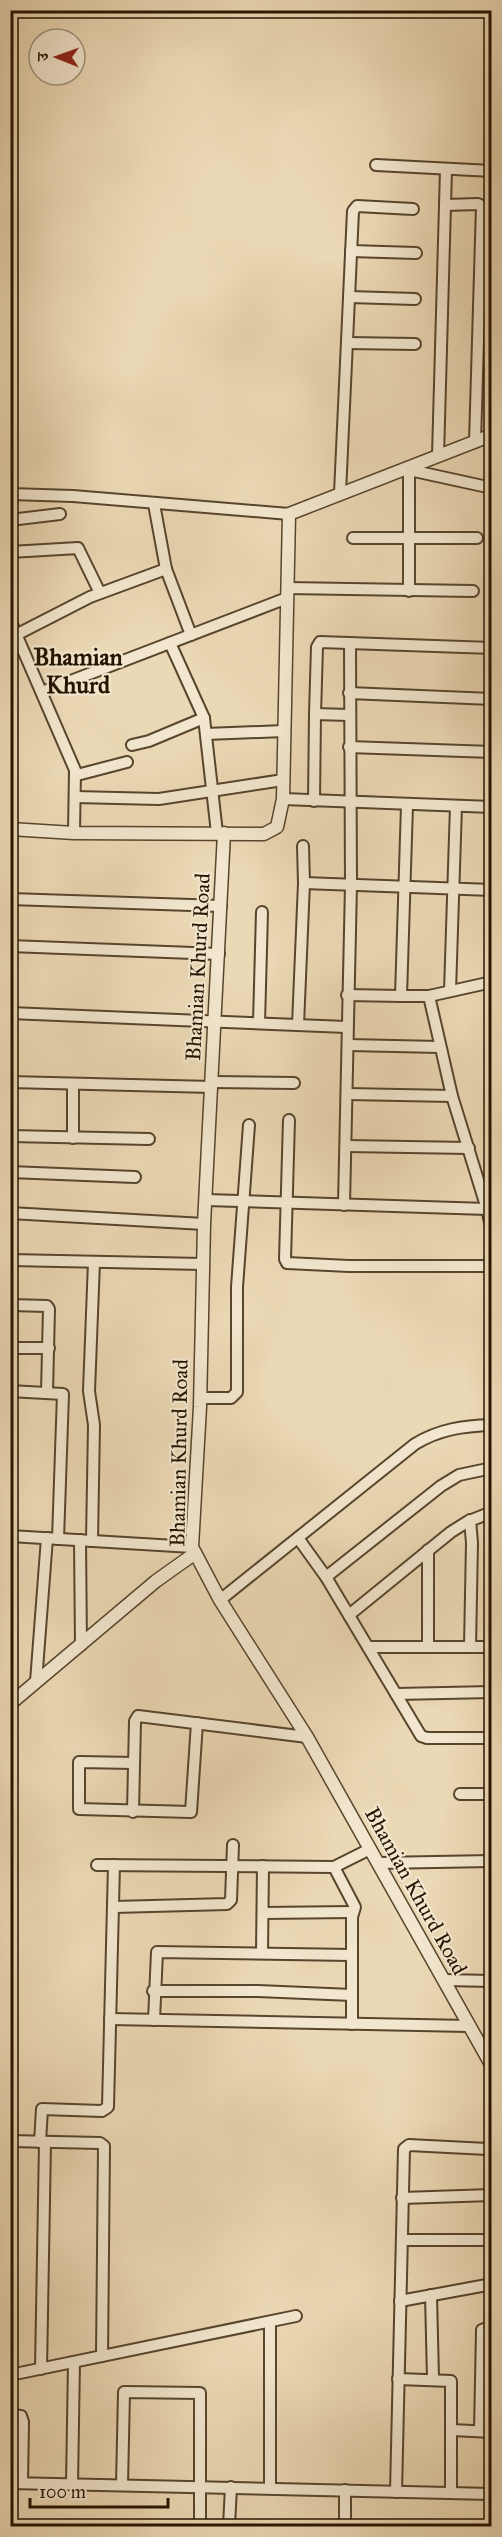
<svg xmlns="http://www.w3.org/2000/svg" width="502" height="2537" font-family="'IM FELL Great Primer','Noto Serif Devanagari',serif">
<rect width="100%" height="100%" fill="#ebd8b4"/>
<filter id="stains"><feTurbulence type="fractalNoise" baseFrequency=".00333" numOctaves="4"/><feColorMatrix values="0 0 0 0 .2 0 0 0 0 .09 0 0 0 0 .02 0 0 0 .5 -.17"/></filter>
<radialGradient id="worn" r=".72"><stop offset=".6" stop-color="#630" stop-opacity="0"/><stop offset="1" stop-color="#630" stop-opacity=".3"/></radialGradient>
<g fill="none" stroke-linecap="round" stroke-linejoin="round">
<g stroke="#57452d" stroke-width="14">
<g id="minor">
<path d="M376 165 492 171"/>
<path d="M445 205 478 204 482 206 475 442"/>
<path d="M351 251 416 253"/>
<path d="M349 297 415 299"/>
<path d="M347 343 415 344"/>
<path d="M438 456 446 170"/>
<path d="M405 469 492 488"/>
<path d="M409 470V591"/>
<path d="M340 493 353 211 357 206 413 209"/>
<path d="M10 494 73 496 289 514"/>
<path d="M10 520 60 514"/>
<path d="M353 538H477"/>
<path d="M10 552 78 548 100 593"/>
<path d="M166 569 191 635"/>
<path d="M287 588 473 591"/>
<path d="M10 620 75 770 74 833"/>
<path d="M10 638 90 597 166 569 154 504"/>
<path d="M170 643 204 718 217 833"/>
<path d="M42 692 287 598"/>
<path d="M349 693 492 699"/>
<path d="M315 714 317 647 320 642 492 648"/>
<path d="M206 734 284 731"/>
<path d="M132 745 149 741 204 718"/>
<path d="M349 747 492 752"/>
<path d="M77 775 127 762"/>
<path d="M75 797 159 799 283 780"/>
<path d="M283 799 492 807"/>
<path d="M314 801 315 714 349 715"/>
<path d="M304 883 492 890"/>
<path d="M10 899 221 906"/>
<path d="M10 946 219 954"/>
<path d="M450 991 456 806"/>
<path d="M347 995 401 996 407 805"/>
<path d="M401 996H429L492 982"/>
<path d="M429 996 452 1096 487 1209 492 1231"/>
<path d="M10 1013 346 1027"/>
<path d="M259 1023 262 912"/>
<path d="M298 1025 304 883 303 846"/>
<path d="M349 1045 439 1047"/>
<path d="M10 1082 212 1087"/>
<path d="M212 1082 294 1083"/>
<path d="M347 1094 452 1096"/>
<path d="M289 1120 285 1259 287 1263 349 1266H492"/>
<path d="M10 1136 149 1139"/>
<path d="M73 1138V1084"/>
<path d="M347 1146 469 1148"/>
<path d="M10 1172 135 1177"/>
<path d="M206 1200 487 1209"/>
<path d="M344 1205 351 885 350 643"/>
<path d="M10 1213 204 1224"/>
<path d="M10 1260 203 1264"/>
<path d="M10 1305 47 1306 49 1309 47 1392"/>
<path d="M10 1348H49"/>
<path d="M10 1391 63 1394 58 1539"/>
<path d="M200 1398H231L237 1392V1287L249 1125"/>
<path d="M470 1520 472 1543 470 1647"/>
<path d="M10 1536 192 1547"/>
<path d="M298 1538 326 1577 421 1736 427 1738H492"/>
<path d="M80 1540 81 1645"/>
<path d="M92 1541 94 1425 89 1391 94 1262"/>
<path d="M326 1577 441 1486 459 1475 492 1468"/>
<path d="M220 1600 415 1444C440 1429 463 1426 492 1425"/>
<path d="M349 1615 451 1532 467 1522 492 1512"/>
<path d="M428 1646V1550"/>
<path d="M368 1647H492"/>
<path d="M36 1682 47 1538"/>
<path d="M396 1694 492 1692"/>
<path d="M134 1763 79 1762V1809L191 1812 197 1723"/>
<path d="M460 1794H492"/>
<path d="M133 1812 135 1721 138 1716 307 1737"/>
<path d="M379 1863 492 1861"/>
<path d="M97 1865 334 1867 370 1849"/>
<path d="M334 1867 355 1907 352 1917V2024"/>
<path d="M114 1907 227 1904 231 1900 233 1845"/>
<path d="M263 1913 353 1912"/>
<path d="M262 1952 263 1866"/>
<path d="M444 1980 492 1981"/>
<path d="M153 1991H258L352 1995"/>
<path d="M110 2019 469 2026"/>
<path d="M154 2020 157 1952 352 1955"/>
<path d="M10 2141 100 2143 104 2146 102 2356"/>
<path d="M40 2142 42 2109 102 2111 108 2107 114 1865"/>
<path d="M402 2198 492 2195"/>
<path d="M402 2240H492"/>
<path d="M431 2295 433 2378"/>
<path d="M400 2301 492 2284"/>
<path d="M270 2322V2488"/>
<path d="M41 2369 45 2143"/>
<path d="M10 2375 296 2316"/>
<path d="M398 2379 451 2381V2493"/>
<path d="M10 2415 21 2416 23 2422 22 2483"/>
<path d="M452 2430 492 2432"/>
<path d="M480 2431 482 2330 492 2326"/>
<path d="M10 2483 492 2494"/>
<path d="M72 2484 74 2362"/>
<path d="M122 2485 124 2392 200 2393V2526"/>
<path d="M396 2492 404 2149 409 2145 487 2149 492 2147"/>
<path d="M229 2526 231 2487"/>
<path d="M345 2526V2490"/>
</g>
</g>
<g stroke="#57452d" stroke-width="15">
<g id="tertiary">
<path d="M10 829 74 833 264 834 277 827 283 799 289 514 492 435"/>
<path d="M224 833 204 1224 200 1407 192 1547 220 1600 307 1737 492 2066"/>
<path d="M10 1704 156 1581 194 1554"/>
</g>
</g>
<use href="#minor" stroke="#f2e6ce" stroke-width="10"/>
<use href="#tertiary" stroke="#f2e6ce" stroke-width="12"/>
</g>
<g text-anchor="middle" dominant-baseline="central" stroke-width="4.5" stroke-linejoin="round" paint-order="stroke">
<g font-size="21" fill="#261400" stroke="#f2e6ce">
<text transform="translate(198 967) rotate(-87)">Bhamian Khurd Road</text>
<text transform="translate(179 1453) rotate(-89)">Bhamian Khurd Road</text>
<text transform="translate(416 1891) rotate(61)">Bhamian Khurd Road</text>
</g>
<g font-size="24" font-weight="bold" fill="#261400" stroke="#f2e6ce">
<text x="78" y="657">Bhamian<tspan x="78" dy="28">Khurd</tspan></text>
</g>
</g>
<rect width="502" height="2537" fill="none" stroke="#ebd8b4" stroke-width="36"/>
<rect x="12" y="12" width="478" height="2513" fill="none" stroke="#261400" stroke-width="3"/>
<rect x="18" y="18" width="466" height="2501" fill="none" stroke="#261400" stroke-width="1.5"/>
<g transform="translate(57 57) rotate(271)"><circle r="28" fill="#f2e6ce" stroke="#a0927c" stroke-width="1.5"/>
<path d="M0-4.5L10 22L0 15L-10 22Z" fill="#8f2418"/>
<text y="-9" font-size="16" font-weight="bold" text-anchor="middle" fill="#261400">उ</text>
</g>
<path d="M30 2498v9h138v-9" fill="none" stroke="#261400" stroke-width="3"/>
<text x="39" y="2498" font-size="18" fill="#261400" stroke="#f2e6ce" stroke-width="4.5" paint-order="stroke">100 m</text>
<rect width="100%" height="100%" filter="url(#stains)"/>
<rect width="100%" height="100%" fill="url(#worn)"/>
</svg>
